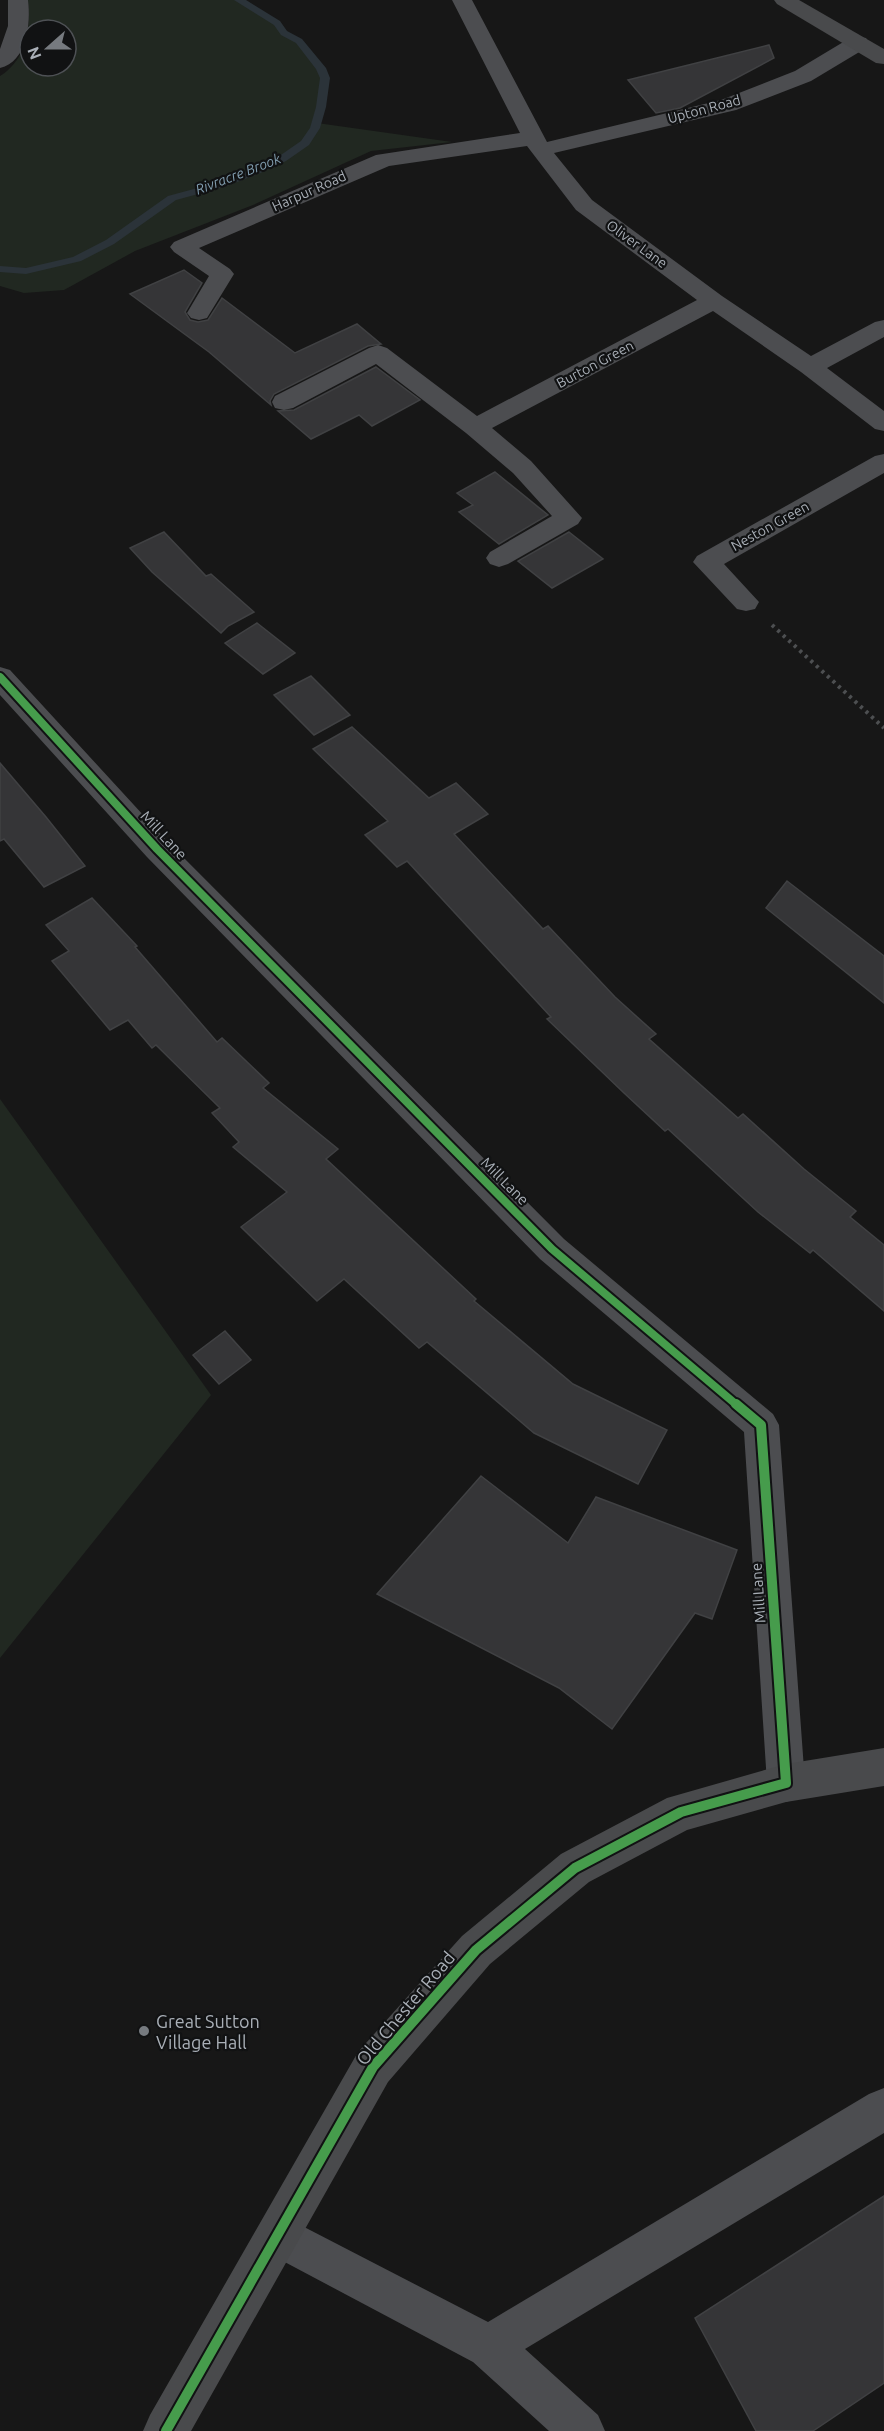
<svg xmlns="http://www.w3.org/2000/svg" width="884" height="2431" font-family="Ubuntu,sans-serif">
<rect width="100%" height="100%" fill="#171717"/>
<g fill="#212821" fill-rule="evenodd">
<path d="M28 0H239L277 23 284 33 299 41 321 68 325 78 317 123 452 142 371 151 253 205 135 251 64 290 24 293 0 286V76C27 59 31 28 28 0ZM30 30H66V66H30Z"/>
<path d="M0 1099 211 1395 0 1658Z"/>
</g>
<g fill="none" stroke-linecap="round" stroke-linejoin="round">
<path fill="#2b3339" fill-rule="evenodd" d="M234 0H246L280 21 287 31 302 39 326 68 330 78 326 107 320 128 309 145 286 161 258 174 224 187 176 200 114 244 81 261 26 274 0 272V266L26 268 73 257 106 240 168 196 216 183 250 170 278 157 301 141 310 128 316 107 320 78 316 69 296 43 281 35 274 25Z"/>
</g>
<g fill="#353537" stroke="#404143" stroke-width="1.5">
<path d="M769 45 774 58 680 108 656 113 628 80Z"/>
<path d="M184 270 202 283 185 312 190 320 198 322 208 320 222 298 295 353 357 324 381 344 368 346 274 394 270 401 271 405 209 352 130 294Z"/>
<path d="M376 367 420 400 372 426 359 415 311 439 278 411 294 410Z"/>
<path d="M495 472 548 515 499 544 459 512 473 505 457 493Z"/>
<path d="M164 532 206 576 211 574 254 612 228 626 221 633 152 572 130 548Z"/>
<path d="M569 532 603 559 552 588 518 561Z"/>
<path d="M257 623 295 653 263 674 225 643Z"/>
<path d="M311 676 350 715 314 735 274 695Z"/>
<path d="M352 727 429 798 456 783 488 814 454 834 543 929 548 926 615 997 656 1034 649 1039 738 1118 743 1114 804 1169 856 1211 850 1217 884 1245V1311L813 1250 810 1253 758 1212 668 1129 665 1131 624 1093 547 1019 551 1017 407 861 397 867 365 835 388 821 313 749Z"/>
<path d="M0 763 46 817 85 866 44 887 4 839 0 841Z"/>
<path d="M787 881 884 956V1003L766 908Z"/>
<path d="M92 898 137 946 135 947 217 1042 222 1038 269 1083 263 1088 338 1149 326 1159 476 1299 474 1301 573 1384 667 1430 638 1484 534 1433 427 1342 419 1348 344 1279 317 1301 241 1227 287 1192 233 1147 239 1142 212 1113 220 1108 156 1045 152 1048 128 1020 110 1030 52 961 69 951 46 925Z"/>
<path d="M225 1331 251 1360 219 1384 193 1355Z"/>
<path d="M481 1476 568 1543 596 1497 737 1550 712 1619 695 1613 612 1729 559 1688 377 1594Z"/>
<path d="M884 2196V2383L813 2431H756L695 2318Z"/>
</g>
<g fill="none" stroke-linecap="round" stroke-linejoin="round">
<path stroke="#4d4f51" stroke-width="4" stroke-dasharray="3 4.5" stroke-linecap="butt" d="M772 625 884 728"/>
<g fill="#4c4d50" fill-rule="evenodd">
<path d="M8 0H28C31 23 27 62 0 68V49L8 26Z"/>
<path d="M452 0H472L547 142 721 100 795 71 850 38 858 37 866 38 869 43 866 48 811 81 736 110 554 153 592 200 722 296 811 356 875 322 884 320V337L827 368 884 411V431L875 429 801 372 713 311 492 428 531 461 582 518 578 524 508 564 499 567 490 564 486 558 490 552 552 516 513 473 466 433 376 364 293 408 284 410 275 408 272 402 275 396 369 348 378 345 387 348 477 416 697 300 576 210 527 146 389 166 199 248 230 269 234 274 207 318 199 320 191 318 187 313 209 276 174 252 170 247 174 242 376 155 520 133Z"/>
<path d="M884 454V473L724 564 759 602 755 609 746 611 737 609 693 562 697 556 875 456Z"/>
<path d="M0 667 10 670 167 841 564 1239 773 1414 779 1425 805 1783 800 1797 786 1802 772 1797 767 1783 744 1432 540 1259 147 857 0 695Z"/>
<path d="M884 2088V2133L525 2349 598 2415 605 2431H549L473 2362 264 2251 257 2236 264 2221 279 2214 488 2322 869 2094Z"/>
</g>
<g fill="#494a4c" fill-rule="evenodd">
<path d="M774 0H799L884 49V64L876 63 777 4Z"/>
<path d="M884 1748V1786L786 1802 687 1830 589 1882 490 1964 388 2082 191 2431H143L150 2415 358 2052 462 1936 561 1854 667 1798 786 1764Z"/>
</g>
<g stroke="#111213" stroke-width="12">
<path id="cycleway-far1" d="M0 677 157 849 552 1249 738 1406"/>
</g>
<g stroke="#111213" stroke-width="14">
<path id="cycleway" d="M166 2431 373 2067 476 1950 575 1868 681 1812 786 1783 761 1425 736 1404"/>
</g>
<use href="#cycleway-far1" stroke="#469c4c" stroke-width="8"/>
<use href="#cycleway" stroke="#469c4c" stroke-width="10"/>
</g>
<circle fill="#767a7f" stroke="#111213" stroke-width="2" cx="144" cy="2031" r="6"/>
<g text-anchor="middle" dominant-baseline="central" stroke-width="4.5" stroke-linejoin="round" paint-order="stroke">
<g font-size="14" fill="#a9afb7" stroke="#111213">
<text transform="translate(704 109) rotate(-15)">Upton Road</text>
<text transform="translate(309 191) rotate(-24)">Harpur Road</text>
<text transform="translate(637 244) rotate(36)">Oliver Lane</text>
<text transform="translate(595 364) rotate(-28)">Burton Green</text>
<text transform="translate(770 526) rotate(-29)">Neston Green</text>
</g>
<g font-size="14" font-style="italic" fill="#829eb0" stroke="#111213">
<text transform="translate(238 174) rotate(-21)">Rivracre Brook</text>
</g>
<g font-size="15" fill="#a9afb7" stroke="#111213">
<text transform="translate(164 835) rotate(47)">Mill Lane</text>
<text transform="translate(505 1181) rotate(45)">Mill Lane</text>
<text transform="translate(758 1593) rotate(-94)">Mill Lane</text>
</g>
<g font-size="18" fill="#a9afb7" stroke="#111213">
<text transform="translate(405 2008) rotate(-50)">Old Chester Road</text>
</g>
<g font-size="18" fill="#a9afb7" stroke="#111213" text-anchor="start">
<text x="156" y="2021">Great Sutton<tspan x="156" dy="21">Village Hall</tspan></text>
</g>
</g>
<g transform="translate(48 48) rotate(249)"><circle r="28" fill="#111213" stroke="#4e5155" stroke-width="1.5"/>
<path d="M0-4.5L10 22L0 15L-10 22Z" fill="#767a7f"/>
<text y="-9" font-size="16" font-weight="bold" text-anchor="middle" fill="#a9afb7">N</text>
</g>
</svg>
